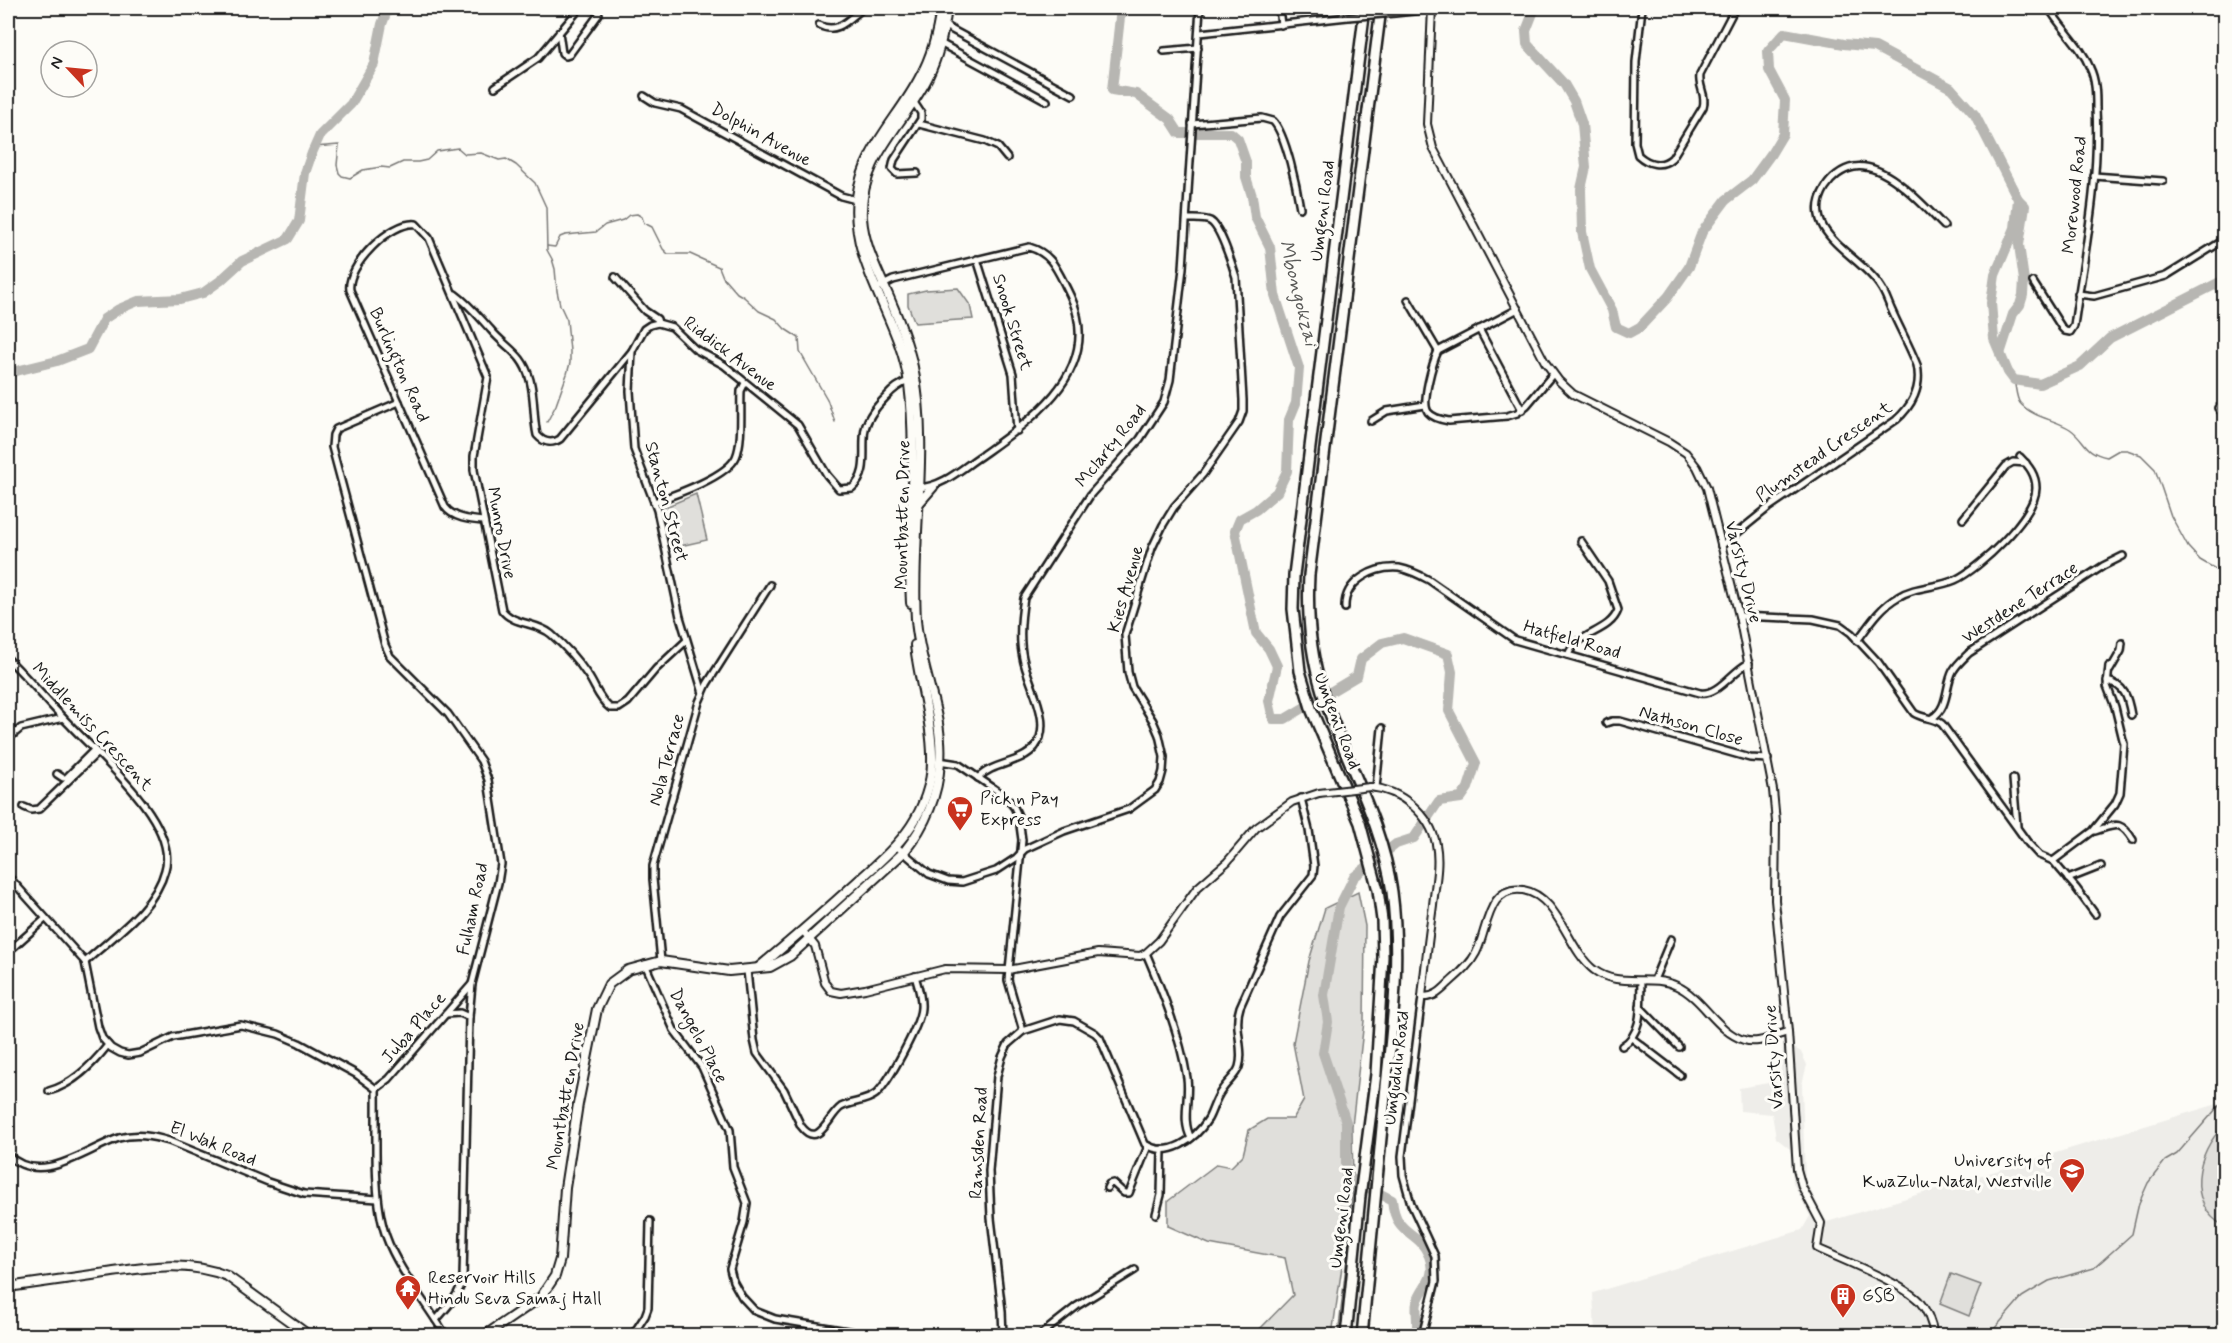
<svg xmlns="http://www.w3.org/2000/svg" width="2232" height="1343" font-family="Mynerve,sans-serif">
<rect width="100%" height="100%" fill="#fdfcf7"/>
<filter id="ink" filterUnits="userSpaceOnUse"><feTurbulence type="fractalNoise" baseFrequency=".0167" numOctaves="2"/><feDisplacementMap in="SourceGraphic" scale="12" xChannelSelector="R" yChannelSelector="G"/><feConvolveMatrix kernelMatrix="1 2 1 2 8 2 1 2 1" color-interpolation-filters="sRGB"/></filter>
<g filter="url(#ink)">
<path fill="#eeede9" d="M1783 1041 1801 1052 1807 1065 1802 1084 1805 1180 1827 1222 2224 1102V1335H1595L1593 1293 1802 1230 1810 1216 1793 1183 1790 1149 1776 1138 1772 1114 1740 1111 1739 1088 1780 1081Z"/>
<g fill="#e0dfdb" stroke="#7e7e7c" stroke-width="1.5">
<path d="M958 288 970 305 973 319 915 323 908 305V294L926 290Z"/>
<path d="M696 494 707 540 671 548 663 508Z"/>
<path d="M1358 892 1365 926 1364 1021 1352 1126 1353 1191 1332 1335H1254L1293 1295 1285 1258 1209 1244 1168 1226V1201L1217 1164 1231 1167 1243 1155 1249 1130 1267 1119H1293L1304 1100 1293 1043 1309 961 1325 908Z"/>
<path d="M2224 1126V1226C2185 1205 2196 1151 2224 1126Z"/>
<path d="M1951 1274 1981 1285 1969 1316 1940 1304Z"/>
</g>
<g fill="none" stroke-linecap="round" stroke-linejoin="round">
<g stroke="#797876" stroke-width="1.5">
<path d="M314 147 339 145 337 165 339 173 342 176 350 178 363 170 381 167 390 168 403 162H418L427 160 437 151 458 148 465 154 481 153 499 160 506 159 516 165 535 183 546 207 547 250 552 259 555 269 557 291 560 305 567 320 570 351V363L567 374 556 405 547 422"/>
<path d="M547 246 555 247 560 237 565 235 596 232 605 225 623 220 629 215 637 214 642 217 644 223 652 227 663 249 668 254H690L719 267 723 277 737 293 744 297 759 311 776 319 785 329 799 338 800 352 827 399 835 422"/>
<path d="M8 295 9 303 8 309"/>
<path d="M2014 380C2016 387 2016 398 2020 403 2033 418 2055 419 2070 429 2086 440 2083 452 2107 457L2119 450H2127L2141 455 2155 469 2171 516 2188 547 2200 560 2224 574"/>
<path d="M1338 1336 1351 1222 1346 1176"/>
<path d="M1988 1336 2022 1297 2049 1281 2094 1268 2132 1234 2139 1203 2148 1183 2165 1161 2177 1154 2224 1100"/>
</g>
<g stroke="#b7b6b2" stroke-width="10">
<path d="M1121 8 1112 90 1136 94 1170 119 1179 133H1231L1238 139 1246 162V177L1252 196 1255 217 1270 247 1275 295 1299 368 1296 403 1289 420 1287 471 1277 492 1256 510 1240 519 1235 531 1256 633 1269 649 1277 666 1269 701 1273 719H1285L1357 676 1361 659 1382 643 1403 638 1448 654 1452 672 1449 711 1476 763 1468 788 1461 798 1439 801 1414 838 1396 844 1354 877 1339 907 1324 995 1328 1022 1323 1053 1346 1122V1176L1392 1200C1396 1238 1418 1228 1429 1256 1438 1279 1422 1286 1417 1303 1415 1310 1419 1324 1416 1336"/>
<path d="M1535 8 1526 31 1527 44 1564 84 1574 101 1582 124 1586 167 1581 189 1582 232 1590 269 1612 310 1616 327 1629 333 1640 327 1668 297 1689 267 1702 232 1726 200 1752 180 1771 154 1783 134 1785 100 1769 70 1768 51 1784 33 1844 44 1875 47 1951 88 1975 115 2018 199 2015 228 1995 275 1991 303 1994 339 2008 372 2014 380 2040 384 2080 366 2110 338 2224 280"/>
<path d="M2000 354 2013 314 2020 305 2023 295 2024 280 2019 245 2025 206 2018 199"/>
<path d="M8 373 57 361 88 349 104 319 119 309 138 301 180 299 203 293 220 281 242 261 288 239 299 221 305 173 312 153 320 135 351 104 374 64 382 24 388 8"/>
</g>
<g stroke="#1c1c1c" stroke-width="10">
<g id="minor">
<path d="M1279 8 1281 25"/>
<path d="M1642 8 1636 62 1635 143 1638 155C1648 164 1661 168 1672 158L1703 107C1707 95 1698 87 1700 75L1735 8"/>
<path d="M1395 13 1432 9"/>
<path d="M819 25C837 35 849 19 863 8"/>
<path d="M945 26 1073 95"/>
<path d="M559 32 562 53 566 56 569 55 599 14"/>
<path d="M1200 33 1348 17"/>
<path d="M940 43 1047 101"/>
<path d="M1164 51 1198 48"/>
<path d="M495 87 538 58 580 8"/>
<path d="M644 96 655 103 681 109 841 196 860 201"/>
<path d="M913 101 921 113V119L894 160 892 169 897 174 917 173"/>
<path d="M919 124 985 141 998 147 1007 158"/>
<path d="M1192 124 1262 118 1273 121C1286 134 1297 189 1300 208"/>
<path d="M2094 176 2163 181"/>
<path d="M977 259 1013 374 1017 431"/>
<path d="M615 277 645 311 657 319 658 323"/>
<path d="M2033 282 2062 328 2065 331 2070 332 2074 326C2084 255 2100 181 2096 108 2096 95 2096 80 2090 68 2081 45 2061 29 2049 8"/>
<path d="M877 288 893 280 1029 247C1050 253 1056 267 1065 285 1070 295 1075 304 1077 315 1092 379 1027 423 982 455 962 468 943 487 918 488"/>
<path d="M455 294C469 304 479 317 491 330 507 349 523 353 530 380 535 399 533 417 537 435 544 443 552 444 560 439L632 351 644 329 650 325 658 323 672 327 695 349 724 365 798 425 827 475 839 489 852 488C870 473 861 449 865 429 868 416 877 406 886 397 893 389 899 384 909 381"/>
<path d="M2078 294 2094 296 2166 276 2224 240"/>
<path d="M1408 300 1438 351"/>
<path d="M1518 309 1438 351C1433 362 1421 402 1428 412 1433 418 1442 420 1449 421L1507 416 1517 413 1527 405 1553 374"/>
<path d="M1479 329 1522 410"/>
<path d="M632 351 630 391 634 449 657 510 680 617 703 693"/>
<path d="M399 402 336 429 333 435 332 447 385 645 390 656 448 714 481 761 488 780 501 864 498 883 472 984 469 1017 463 1278C459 1296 448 1306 436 1320"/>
<path d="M2218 408 2224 414"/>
<path d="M1371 421 1387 411 1425 405"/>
<path d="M654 502C674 495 727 477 736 457 743 441 740 410 741 391L745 383"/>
<path d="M1963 519 2006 466 2013 462 2026 463"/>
<path d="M483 521C470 520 453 518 445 507L350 290C346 266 391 221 416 224L429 238 488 377 474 456V470L502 610C513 625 537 622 551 634 565 646 579 662 589 677 596 688 599 699 610 708H619L628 702 656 669 686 641"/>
<path d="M1721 546 1768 508 1896 420C1912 406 1922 387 1917 365 1910 347 1900 329 1892 311 1888 303 1886 294 1880 286 1861 255 1798 233 1825 188 1831 178 1842 169 1854 167 1886 162 1923 205 1944 226"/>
<path d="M1345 608C1344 581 1374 566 1399 568 1410 570 1420 575 1429 580L1515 640 1700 693C1718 696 1733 670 1749 663"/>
<path d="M1739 616 1813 619 1840 625 1851 633 1878 662 1914 713C1923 719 1933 717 1942 724L2028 843 2039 855 2053 861 2076 888 2095 914"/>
<path d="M1857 641C1869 625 1880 607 1898 597 1915 586 1937 588 1955 580 1979 569 2036 516 2036 488 2036 475 2029 466 2020 457"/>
<path d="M1568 655C1577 632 1610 633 1618 610L1608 581 1581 541"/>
<path d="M8 659C30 680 49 704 71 726 100 757 179 823 165 870 155 909 113 936 85 962"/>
<path d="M2110 670 2121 651 2122 643"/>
<path d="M2107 681C2125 685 2128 698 2131 715"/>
<path d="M1932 718C1949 708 1945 686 1953 671 1957 664 1963 659 1969 653L2103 566 2123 556"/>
<path d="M1606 723 1612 721H1620L1750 758 1768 759"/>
<path d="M8 739 21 728 63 718"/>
<path d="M939 761 958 764 1005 796 1014 807 1019 818 1022 840 1008 980 1023 1031"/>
<path d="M57 774 63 778H66L94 750"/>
<path d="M978 778C993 762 1021 764 1035 747 1054 722 1028 685 1023 658 1019 640 1021 616 1024 598L1091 494 1140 439 1164 402 1170 380 1183 268 1200 8"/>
<path d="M2013 779 2017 826"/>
<path d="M1376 788 1382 728"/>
<path d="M24 807 31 810 39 809 97 753"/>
<path d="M2095 831C2115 825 2120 819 2133 840"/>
<path d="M896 846 929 874 948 881 962 882 996 871 1016 858 1025 849 1064 831 1129 809 1155 790 1160 782 1163 771 1164 757 1159 735 1153 721 1132 687 1128 672 1125 635 1152 548 1163 525 1174 507 1203 474 1239 422 1243 411V400L1236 277C1232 265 1221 227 1210 221 1204 218 1194 219 1187 219"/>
<path d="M2053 861 2093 831 2115 804 2120 793 2124 744 2115 707 2107 686 2109 666"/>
<path d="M8 876 85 962 98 1027 102 1038 111 1048 120 1053 128 1055 140 1053 173 1037 241 1025 278 1034 299 1043 356 1074 376 1089C377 1132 372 1197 386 1236 397 1268 428 1306 446 1336"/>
<path d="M2068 879 2101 866"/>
<path d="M8 952 45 919"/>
<path d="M1146 953C1163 993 1180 1035 1187 1078 1190 1098 1181 1120 1191 1138"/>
<path d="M661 961 653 879V866L699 702 707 684 770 585"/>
<path d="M645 964 674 1030 702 1067 730 1130 733 1167 747 1203 744 1222 730 1269 733 1281 742 1297 755 1311 775 1319 878 1336"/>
<path d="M747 970 754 1040 757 1053 784 1090 801 1126C819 1150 828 1116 841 1107 852 1101 866 1102 876 1094 889 1082 920 1025 921 1008 922 997 918 986 915 976"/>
<path d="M1654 980 1671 939"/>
<path d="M1640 1007 1679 1047"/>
<path d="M446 1014 460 1013 469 1017"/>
<path d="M1633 1039 1680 1075"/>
<path d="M1622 1046C1644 1033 1640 1004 1641 981"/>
<path d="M376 1089 389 1079 472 984"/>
<path d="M49 1091C74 1084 93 1064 108 1045"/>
<path d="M8 1155C41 1187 86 1149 119 1138 136 1133 152 1136 169 1141L268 1182 304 1194 378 1199"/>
<path d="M1107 1188 1109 1184 1113 1183 1124 1193H1129L1148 1146"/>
<path d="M1156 1214 1161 1195 1162 1149"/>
<path d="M582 1335 583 1336"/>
<path d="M632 1336 645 1316 648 1308 650 1221"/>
<path d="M1003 1336 1002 1311 991 1218 989 1171 997 1076 1002 1057 1008 1044 1023 1031 1060 1019 1074 1021 1095 1033 1100 1038 1145 1144C1168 1159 1195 1140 1208 1119 1213 1110 1215 1099 1222 1090 1227 1082 1236 1076 1239 1067 1245 1050 1233 1027 1240 1007L1280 917 1313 875 1314 866 1309 830 1301 798"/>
<path d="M1039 1336 1077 1306 1135 1270"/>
<path d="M1422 1336 1436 1281 1435 1256 1411 1204 1403 1175 1402 1156 1422 997"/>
</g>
</g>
<g stroke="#1c1c1c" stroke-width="10">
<g id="tertiary">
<path d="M1432 8 1427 124 1433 148 1441 163 1545 362 1559 381 1573 394 1669 442 1686 453 1697 467 1707 488 1739 616 1773 790 1776 822 1775 900 1788 1032 1797 1169 1802 1187 1821 1223 1817 1248C1844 1261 1900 1282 1919 1301 1928 1311 1932 1323 1934 1336"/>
<path d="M1370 787C1401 790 1430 814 1436 844 1440 864 1435 885 1433 905 1429 935 1425 966 1422 997 1434 998 1441 991 1449 983 1459 974 1470 965 1476 953 1488 930 1487 885 1523 890 1559 896 1567 949 1594 970 1620 989 1650 973 1677 986 1703 998 1717 1032 1744 1040 1759 1045 1774 1035 1788 1032"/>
<path d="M803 931 815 946 825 983 831 991 841 993 865 989 945 969 1008 970 1098 953 1140 956 1146 953 1159 941 1197 888 1227 862 1256 828 1292 802 1319 793"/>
</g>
</g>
<g stroke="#1c1c1c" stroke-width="12">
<g id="secondary">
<path d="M920 502 933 487"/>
<path d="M911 603C907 530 918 457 909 384 901 318 849 265 857 197 863 149 899 118 920 77 932 56 938 31 941 8"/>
<path d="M758 968C792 940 825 911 858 881 877 864 897 847 911 826 923 808 932 783 932 762 933 724 919 682 915 645"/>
<path d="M8 1287C38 1283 69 1278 99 1274 143 1268 185 1259 227 1276L310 1336"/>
<path d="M484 1336 541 1297 555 1276 560 1259 565 1188 578 1104 597 1009 609 984 628 970 661 961 729 971 770 967 790 956 904 852C925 826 938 796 940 762 944 713 919 667 916 619 911 535 930 450 913 367 907 339 896 312 884 286 874 263 864 243 862 218 859 158 904 125 928 77 939 55 944 31 947 8"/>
</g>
</g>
<g stroke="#1c1c1c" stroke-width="14">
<g id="motorway">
<path d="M1346 1336 1360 1196 1376 1074 1383 957 1382 920 1378 890 1360 823 1312 711 1300 671 1293 609 1294 575 1365 8"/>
<path d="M1362 1336C1370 1256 1378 1176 1385 1096 1392 1028 1401 961 1392 892 1382 820 1344 759 1322 691 1310 653 1307 615 1309 575L1381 8"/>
</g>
</g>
<use href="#minor" stroke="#fdfcf7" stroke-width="5"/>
<use href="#tertiary" stroke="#fdfcf7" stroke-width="6"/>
<use href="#secondary" stroke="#fdfcf7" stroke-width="8"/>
<use href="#motorway" stroke="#fdfcf7" stroke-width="9"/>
<g stroke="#1c1c1c" stroke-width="10" stroke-linecap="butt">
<path id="minor-bridge" d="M1348 17 1395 13"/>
</g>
<g stroke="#1c1c1c" stroke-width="10" stroke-linecap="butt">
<path id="tertiary-bridge" d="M1319 793 1370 787"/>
</g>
<use href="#minor-bridge" stroke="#fdfcf7" stroke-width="5"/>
<use href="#tertiary-bridge" stroke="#fdfcf7" stroke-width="6"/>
</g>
</g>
<defs>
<g id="supermarket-pin" transform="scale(1.35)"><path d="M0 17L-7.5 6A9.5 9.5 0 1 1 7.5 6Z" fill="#c8321e" stroke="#fdfcf7"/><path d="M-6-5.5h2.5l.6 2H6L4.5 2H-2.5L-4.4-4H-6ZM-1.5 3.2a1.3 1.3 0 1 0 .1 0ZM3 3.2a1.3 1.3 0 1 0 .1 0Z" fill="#fff"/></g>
<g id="university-pin" transform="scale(1.35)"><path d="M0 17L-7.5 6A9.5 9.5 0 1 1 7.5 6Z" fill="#c8321e" stroke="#fdfcf7"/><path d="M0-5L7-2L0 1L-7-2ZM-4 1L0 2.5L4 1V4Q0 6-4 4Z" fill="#fff"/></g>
<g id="temple-pin" transform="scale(1.35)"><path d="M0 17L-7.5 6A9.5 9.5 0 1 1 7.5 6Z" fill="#c8321e" stroke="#fdfcf7"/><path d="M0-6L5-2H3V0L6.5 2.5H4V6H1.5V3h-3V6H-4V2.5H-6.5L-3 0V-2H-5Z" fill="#fff"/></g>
<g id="building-pin" transform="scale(1.35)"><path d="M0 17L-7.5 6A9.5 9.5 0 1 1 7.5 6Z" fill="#c8321e" stroke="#fdfcf7"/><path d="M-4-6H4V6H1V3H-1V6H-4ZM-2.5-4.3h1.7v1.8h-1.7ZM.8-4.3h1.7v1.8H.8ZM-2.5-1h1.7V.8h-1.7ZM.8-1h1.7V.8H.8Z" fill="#fff"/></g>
</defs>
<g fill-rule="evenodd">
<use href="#supermarket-pin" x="960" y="809"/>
<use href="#university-pin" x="2072" y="1171"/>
<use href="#temple-pin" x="408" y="1288"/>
<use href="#building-pin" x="1843" y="1296"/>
</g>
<g text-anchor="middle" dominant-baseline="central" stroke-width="6" stroke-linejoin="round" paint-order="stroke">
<g font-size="18" fill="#1c1c1c" stroke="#fdfcf7">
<text transform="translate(761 135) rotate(29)">Dolphin Avenue</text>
<text transform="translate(2075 195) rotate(-84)">Morewood Road</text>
<text transform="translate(1323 211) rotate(-83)">Umgeni Road</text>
<text transform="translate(1012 322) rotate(73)">Snook Street</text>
<text transform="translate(730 354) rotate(37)">Riddick Avenue</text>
<text transform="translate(399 365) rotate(66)">Burlington Road</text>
<text transform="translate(1111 446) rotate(-51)">Mclarty Road</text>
<text transform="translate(1824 452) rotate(-35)">Plumstead Crescent</text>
<text transform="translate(666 502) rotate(75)">Stanton Street</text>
<text transform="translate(903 515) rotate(-89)">Mountbatten Drive</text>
<text transform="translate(501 533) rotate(79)">Munro Drive</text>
<text transform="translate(1743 572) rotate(76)">Varsity Drive</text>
<text transform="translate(1126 589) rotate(-74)">Kies Avenue</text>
<text transform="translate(2020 603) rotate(-33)">Westdene Terrace</text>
<text transform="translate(1572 640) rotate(16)">Hatfield Road</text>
<text transform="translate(1337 721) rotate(69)">Umgeni Road</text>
<text transform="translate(1691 726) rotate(16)">Nathson Close</text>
<text transform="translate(92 727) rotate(47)">Middlemiss Crescent</text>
<text transform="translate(667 760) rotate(-75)">Nola Terrace</text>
<text transform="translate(473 909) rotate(-78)">Fulham Road</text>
<text transform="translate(414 1028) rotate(-49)">Juba Place</text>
<text transform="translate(698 1036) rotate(62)">Dangelo Place</text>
<text transform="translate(1774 1057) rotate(-94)">Varsity Drive</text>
<text transform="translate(1397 1068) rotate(-83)">Umgudulu Road</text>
<text transform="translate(566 1096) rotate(-80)">Mountbatten Drive</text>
<text transform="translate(979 1143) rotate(-87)">Ramsden Road</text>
<text transform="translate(213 1144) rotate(22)">El Wak Road</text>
<text transform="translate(1342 1218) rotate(-83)">Umgeni Road</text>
</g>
<g font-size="18" fill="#1c1c1c" stroke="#fdfcf7" text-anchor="start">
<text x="980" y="799">Pick n Pay<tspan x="980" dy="21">Express</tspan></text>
<text x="2052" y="1161" text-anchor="end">University of<tspan x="2052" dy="21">KwaZulu-Natal, Westville</tspan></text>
<text x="428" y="1278">Reservoir Hills<tspan x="428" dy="21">Hindu Seva Samaj Hall</tspan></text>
<text x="1862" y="1296">GSB</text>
</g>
<g font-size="20" font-style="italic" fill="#5a5a58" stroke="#fdfcf7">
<text transform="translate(1298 293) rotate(76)">Mbongokzai</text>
</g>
</g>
<rect width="2232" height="1343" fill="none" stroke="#fdfcf7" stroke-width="30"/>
<rect x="15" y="15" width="2202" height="1313" fill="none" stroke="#1c1c1c" stroke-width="2" filter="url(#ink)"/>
<g transform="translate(69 69) rotate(296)"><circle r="28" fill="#fdfcf7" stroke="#a3a29f" stroke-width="1.5"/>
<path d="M0-4.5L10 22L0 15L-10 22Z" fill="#c8321e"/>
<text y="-9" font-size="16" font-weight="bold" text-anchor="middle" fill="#1c1c1c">N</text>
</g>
</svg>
